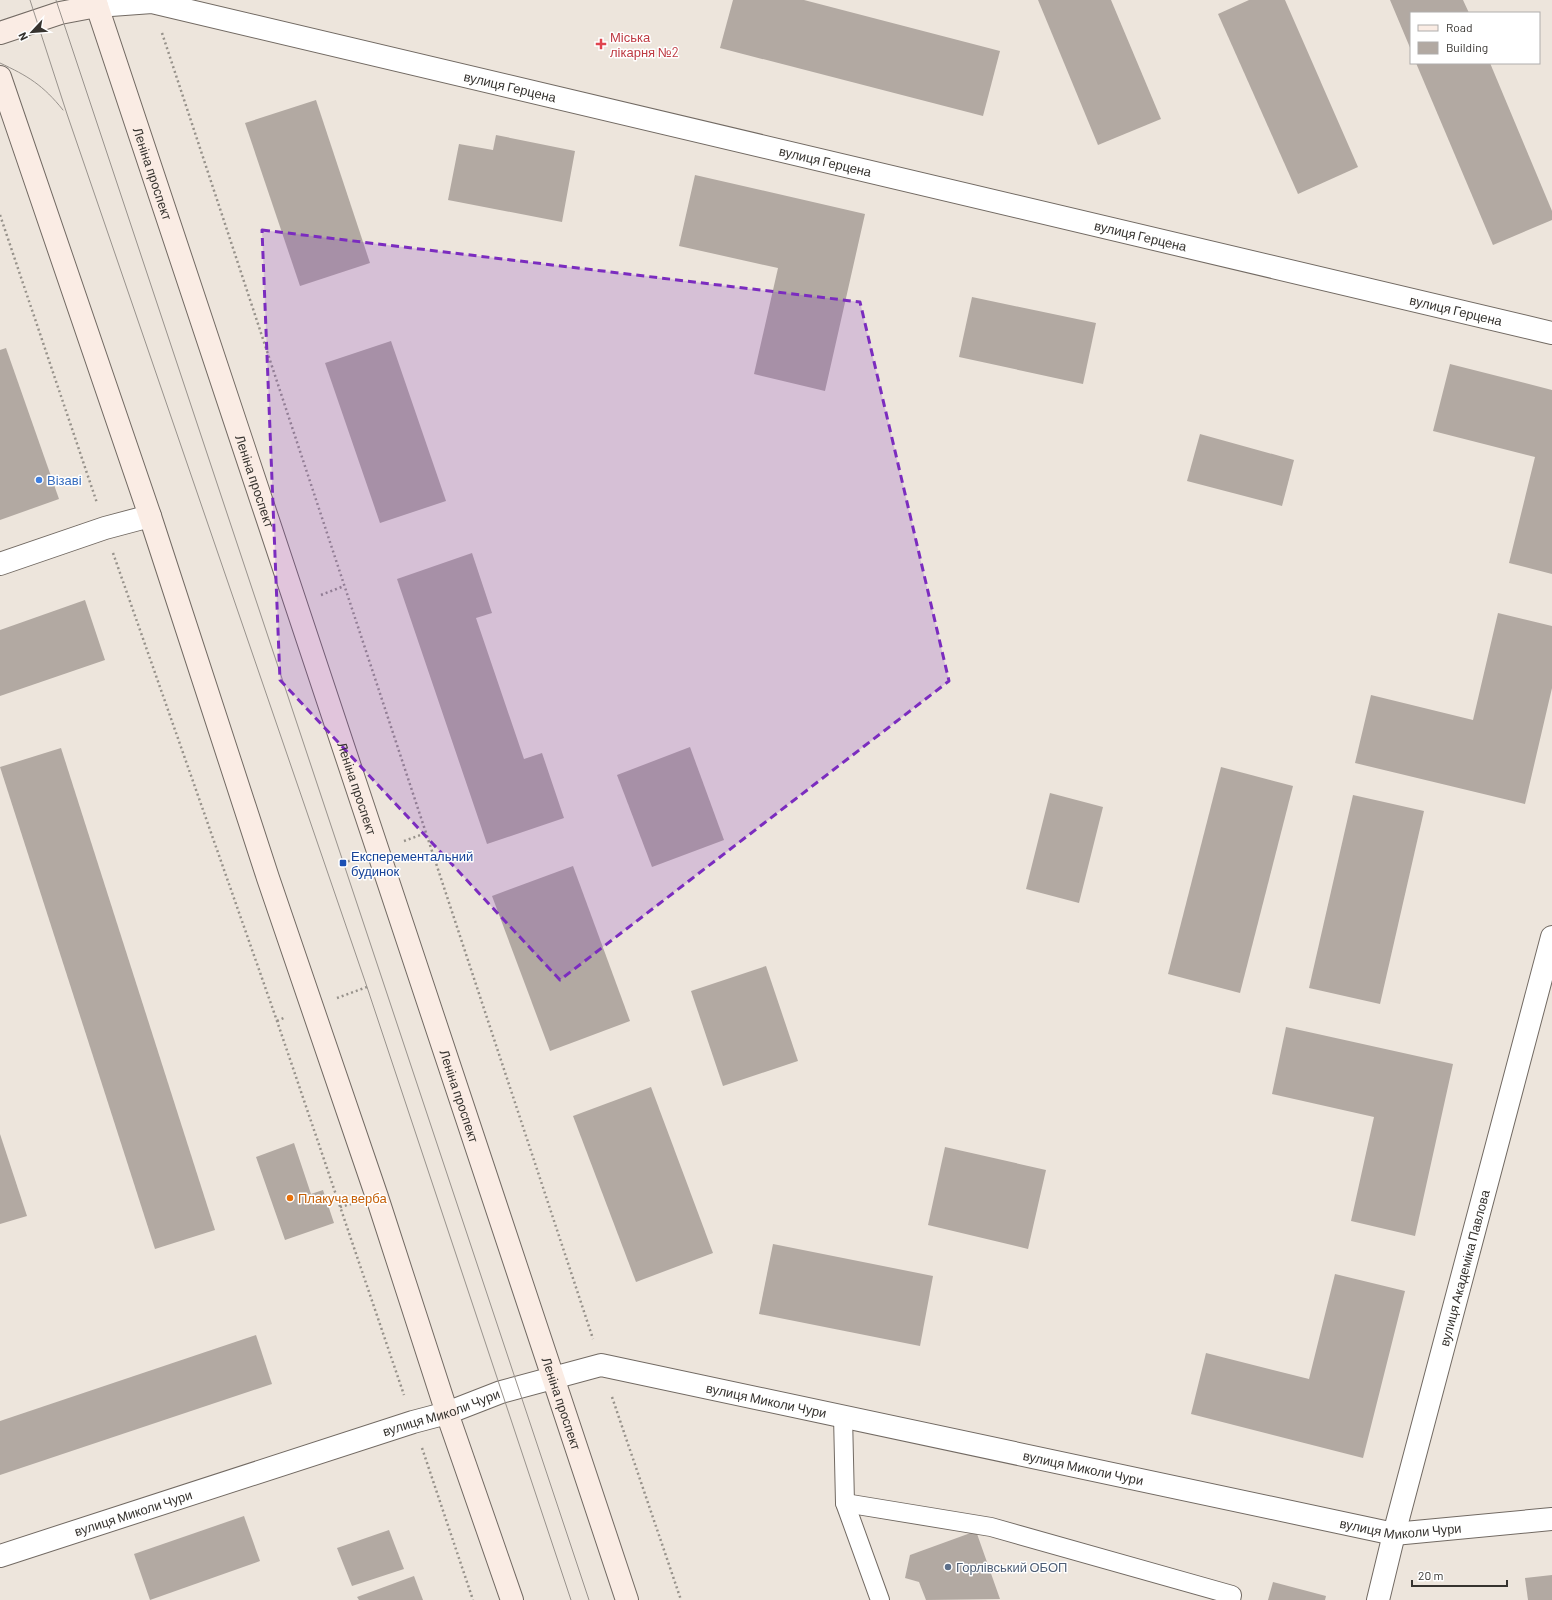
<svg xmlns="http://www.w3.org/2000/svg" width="1552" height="1600" font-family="Barlow,sans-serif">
<rect width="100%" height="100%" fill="#ede5dc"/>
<g fill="#b2a9a2">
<path d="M733 0H804L1000 51 983 116 720 48Z"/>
<path d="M1038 0H1111L1161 119 1098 145Z"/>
<path d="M1249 0H1285L1358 167 1298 194 1218 14Z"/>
<path d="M1390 0H1463L1469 13H1411V50Z"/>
<path d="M1416 63H1490L1552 211V220L1493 245Z"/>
<path d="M316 100 370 263 300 286 245 123Z"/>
<path d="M496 135 575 151 562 222 448 200 459 144 493 150Z"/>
<path d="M695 175 865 214 825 391 754 374 778 268 679 246Z"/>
<path d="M972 297 1096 323 1083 384 959 357Z"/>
<path d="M391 341 446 501 380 523 325 363Z"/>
<path d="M6 348 59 499 0 520V350Z"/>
<path d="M1450 364 1552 390V574L1509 563 1535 457 1433 431Z"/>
<path d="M1200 434 1294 460 1282 506 1187 481Z"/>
<path d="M472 553 492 613 476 618 524 759 542 753 564 818 487 844 397 579Z"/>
<path d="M85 600 105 660 0 696V630Z"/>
<path d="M1498 613 1552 626V688L1525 804 1355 763 1371 695 1473 720Z"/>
<path d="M690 747 724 840 652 867 617 775Z"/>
<path d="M61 748 215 1230 155 1249 0 767Z"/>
<path d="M1221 767 1293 786 1240 993 1168 974Z"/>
<path d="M1050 793 1103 807 1079 903 1026 889Z"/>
<path d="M1353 795 1424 811 1380 1004 1309 988Z"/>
<path d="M573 866 630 1021 550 1051 492 896Z"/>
<path d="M766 966 798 1061 723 1086 691 991Z"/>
<path d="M1286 1027 1453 1064 1415 1236 1351 1221 1374 1117 1272 1094Z"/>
<path d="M651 1087 713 1253 636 1282 573 1116Z"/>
<path d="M0 1134 27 1216 0 1224Z"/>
<path d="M294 1143 311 1194 323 1190 334 1223 285 1240 256 1157Z"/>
<path d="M945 1147 1046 1170 1028 1249 928 1225Z"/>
<path d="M773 1244 933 1276 920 1346 759 1314Z"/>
<path d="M1335 1274 1405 1291 1363 1458 1191 1414 1206 1353 1309 1379Z"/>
<path d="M256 1335 272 1384 0 1475V1421Z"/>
<path d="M244 1516 260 1561 150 1600 134 1554Z"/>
<path d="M389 1530 404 1569 352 1586 337 1548Z"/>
<path d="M976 1531 1000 1599 926 1600 919 1582 905 1578 910 1555Z"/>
<path d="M1552 1575V1600H1528L1525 1578Z"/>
<path d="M414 1576 423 1600H359L357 1597Z"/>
<path d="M1273 1582 1326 1596 1325 1600H1268Z"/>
</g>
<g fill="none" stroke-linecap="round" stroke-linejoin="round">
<g stroke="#726a63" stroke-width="20">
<g id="service">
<path d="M843 1416 845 1503 880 1600"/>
<path d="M845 1503 991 1527 1232 1595 1231 1600"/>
</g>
</g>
<g stroke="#726a63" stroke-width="24">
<g id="minor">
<path id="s1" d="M97 6 152 2 1552 333"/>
<path d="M0 564 105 528 150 516"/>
<path id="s2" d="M0 1556 413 1422 447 1413 501 1392 601 1365 1394 1534 1552 1519"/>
<path id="s3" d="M1378 1600 1394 1534 1552 937"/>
</g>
</g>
<g stroke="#726a63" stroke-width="24">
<g id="secondary">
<path id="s4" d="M95 0 627 1600"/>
<path d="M0 33 60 13 97 6"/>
<path d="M0 77 150 516 268 878 377 1197 447 1413 512 1600"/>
</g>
</g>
<g stroke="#97928b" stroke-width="2.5" stroke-dasharray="2 3" stroke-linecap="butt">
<path d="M162 33 593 1339"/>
<path d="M0 215 97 503"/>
<path d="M113 553 277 1021 404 1395"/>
<path d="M321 595 344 586"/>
<path d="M404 841 426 833"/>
<path d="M343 863 352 860"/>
<path d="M337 998 367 987"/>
<path d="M277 1021 286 1017"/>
<path d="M340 1207 351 1204"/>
<path d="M612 1397 681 1600"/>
<path d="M422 1448 473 1600"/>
</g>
<use href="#service" stroke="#fff" stroke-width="18"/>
<use href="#minor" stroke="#fff" stroke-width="22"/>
<use href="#secondary" stroke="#faece4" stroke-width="22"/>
<g stroke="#99938d" stroke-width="1">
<path d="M30 0 67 114 367 987 571 1600"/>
<path d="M56 0 589 1600"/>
<path d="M0 63C28 76 43 85 63 110"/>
</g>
</g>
<path fill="#7b2cbf" fill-opacity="0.2" stroke="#7b2cbf" stroke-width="3" stroke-dasharray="8 5" stroke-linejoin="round" d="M262 230 860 302 949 681 560 980 280 680Z"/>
<path fill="#e0444e" stroke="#fff" stroke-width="1.5" d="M599 38h4v4h4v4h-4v4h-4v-4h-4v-4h4z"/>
<circle fill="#3f7fe0" stroke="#fff" stroke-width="1.5" cx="39" cy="480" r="4"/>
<rect fill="#1a4fb4" stroke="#fff" stroke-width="1.5" x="339" y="859" width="8" height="8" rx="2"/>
<circle fill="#e8710a" stroke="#fff" stroke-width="1.5" cx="290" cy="1198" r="4"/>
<circle fill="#5c6f8a" stroke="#fff" stroke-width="1.5" cx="948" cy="1567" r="4"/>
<g text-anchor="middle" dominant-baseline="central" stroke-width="3" stroke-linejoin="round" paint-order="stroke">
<g font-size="13" fill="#be3a42" stroke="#fff" text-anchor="start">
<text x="610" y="37">Міська<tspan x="610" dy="15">лікарня №2</tspan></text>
</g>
<g font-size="13" fill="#36332f" stroke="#fff">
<text stroke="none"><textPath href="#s1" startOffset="423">вулиця Герцена</textPath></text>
<text stroke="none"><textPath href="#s1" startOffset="747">вулиця Герцена</textPath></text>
<text stroke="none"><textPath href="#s4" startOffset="183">Леніна проспект</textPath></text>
<text stroke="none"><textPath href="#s1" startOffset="1071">вулиця Герцена</textPath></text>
<text stroke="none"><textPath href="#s1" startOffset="1395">вулиця Герцена</textPath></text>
<text stroke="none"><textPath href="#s4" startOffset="507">Леніна проспект</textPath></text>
<text stroke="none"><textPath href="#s4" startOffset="831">Леніна проспект</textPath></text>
<text stroke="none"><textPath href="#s4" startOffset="1155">Леніна проспект</textPath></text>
<text stroke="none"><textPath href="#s3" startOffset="343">вулиця Академіка Павлова</textPath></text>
<text stroke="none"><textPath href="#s2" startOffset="800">вулиця Миколи Чури</textPath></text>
<text stroke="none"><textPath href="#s4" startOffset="1479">Леніна проспект</textPath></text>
<text stroke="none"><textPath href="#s2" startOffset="464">вулиця Миколи Чури</textPath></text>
<text stroke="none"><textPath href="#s2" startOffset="1124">вулиця Миколи Чури</textPath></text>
<text stroke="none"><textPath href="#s2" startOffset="140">вулиця Миколи Чури</textPath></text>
<text stroke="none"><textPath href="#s2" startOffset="1448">вулиця Миколи Чури</textPath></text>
</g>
<g font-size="13" fill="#366cbe" stroke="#fff" text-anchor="start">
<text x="47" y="480">Візаві</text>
</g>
<g font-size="13" fill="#164399" stroke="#fff" text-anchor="start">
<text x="351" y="856">Експерементальний<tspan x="351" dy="15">будинок</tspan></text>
</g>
<g font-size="13" fill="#c56008" stroke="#fff" text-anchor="start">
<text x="298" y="1198">Плакуча верба</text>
</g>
<g font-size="13" fill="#4e5e75" stroke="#fff" text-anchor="start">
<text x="956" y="1567">Горлівський ОБОП</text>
</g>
</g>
<rect x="1410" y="12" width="130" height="52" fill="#ffffff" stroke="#afadac"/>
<rect x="1418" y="25" width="20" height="6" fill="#faece4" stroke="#afadac"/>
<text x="1446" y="32" font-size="12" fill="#36332f">Road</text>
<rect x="1418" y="42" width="20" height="12" fill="#b2a9a2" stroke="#afadac"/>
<text x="1446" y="52" font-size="12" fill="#36332f">Building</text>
<g transform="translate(32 32) rotate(244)" stroke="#ffffff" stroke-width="3" paint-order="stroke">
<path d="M0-3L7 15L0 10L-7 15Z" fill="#36332f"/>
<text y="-6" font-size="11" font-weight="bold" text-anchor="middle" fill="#36332f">N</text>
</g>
<path d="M1412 1580v6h95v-6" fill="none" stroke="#36332f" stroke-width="2"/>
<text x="1418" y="1580" font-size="12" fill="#36332f" stroke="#ffffff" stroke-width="3" paint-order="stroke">20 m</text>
</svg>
